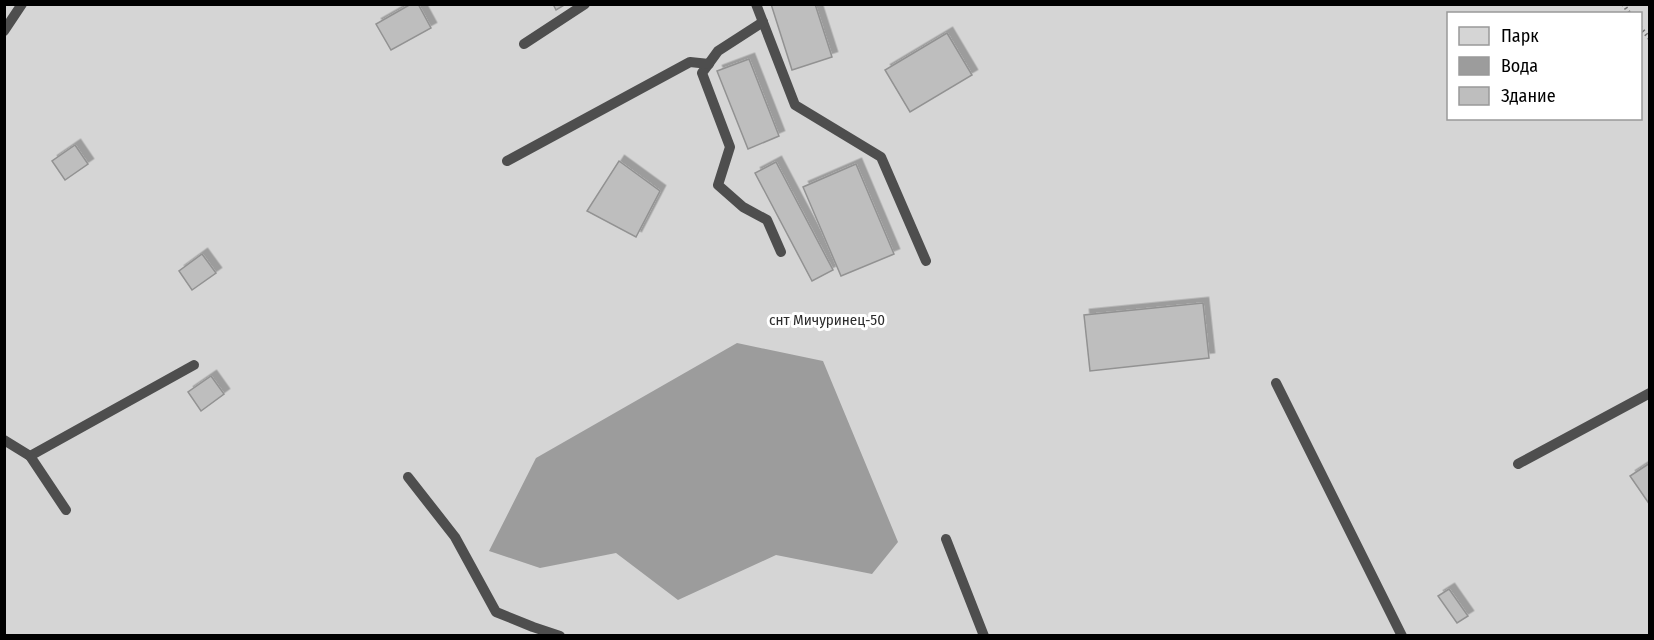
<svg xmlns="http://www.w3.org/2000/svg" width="1654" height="640" font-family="'Fira Sans Condensed',sans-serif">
<defs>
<filter id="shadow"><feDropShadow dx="5.5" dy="-5.5" stdDeviation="0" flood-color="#0004"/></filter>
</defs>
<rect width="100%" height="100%" fill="#fff"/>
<path fill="#d5d5d5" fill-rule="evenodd" d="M5 5H1649V635H5ZM1448 14H1640V118H1448Z"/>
<path fill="#9c9c9c" d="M737 343 823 361 898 542 872 574 776 555 678 600 616 553 540 568 489 551 536 458Z"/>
<g fill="#bebebe" stroke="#929292" stroke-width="1.5" filter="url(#shadow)">
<path d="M411 4H418L431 28 391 50 376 24Z"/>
<path d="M553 4H566L556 10Z"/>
<path d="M771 4H815L832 57 792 70Z"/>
<path d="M947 33 972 75 910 112 885 70Z"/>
<path d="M749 59 779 136 748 149 717 71Z"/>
<path d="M75 145 88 164 65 180 52 161Z"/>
<path d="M619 161 660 191 636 237 587 211Z"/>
<path d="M776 162 833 270 812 281 755 173Z"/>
<path d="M856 164 894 254 841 276 803 187Z"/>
<path d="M202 254 216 273 192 290 179 271Z"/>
<path d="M1203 303 1209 358 1090 371 1084 315Z"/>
<path d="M211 376 224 394 201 411 188 392Z"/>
<path d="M1650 463V505L1630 476Z"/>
<path d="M1449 589 1468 616 1457 623 1438 596Z"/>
</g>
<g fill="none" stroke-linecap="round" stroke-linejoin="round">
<g stroke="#707070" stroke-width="4" stroke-dasharray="1.5 3" stroke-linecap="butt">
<path d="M1623 4 1630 14"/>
<path d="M1640 27 1650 39"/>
</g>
<g stroke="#4e4e4e" stroke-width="10">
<path d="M756 4 795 105 881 157 926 261"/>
<path d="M763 22 718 51 702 73 730 147 718 185 743 207 767 220 781 252"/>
<path d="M4 31 22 4"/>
<path d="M524 44 585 4"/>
<path d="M507 161 690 62 709 64"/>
<path d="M1276 383 1402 636"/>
<path d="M4 440 30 456 66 510"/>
<path d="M30 456 194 365"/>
<path d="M1518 464 1650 393"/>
<path d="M408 477 455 537 496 612 533 627 560 636"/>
<path d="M946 539 984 636"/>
</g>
</g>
<g text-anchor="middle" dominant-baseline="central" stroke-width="6" stroke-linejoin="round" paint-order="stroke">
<g font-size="15" fill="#2c2c2c" stroke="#fff">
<text x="827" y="320">снт Мичуринец-50</text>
</g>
</g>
<rect width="1654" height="640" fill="none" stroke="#000000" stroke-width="12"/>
<rect x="1447" y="12" width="195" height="108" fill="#ffffff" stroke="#999999" stroke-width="1.5"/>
<rect x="1459" y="27" width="30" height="18" fill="#d5d5d5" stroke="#999999" stroke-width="1.5"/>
<text x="1501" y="42" font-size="18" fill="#000000">Парк</text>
<rect x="1459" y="57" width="30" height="18" fill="#9c9c9c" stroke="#999999" stroke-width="1.5"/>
<text x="1501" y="72" font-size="18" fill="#000000">Вода</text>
<rect x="1459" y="87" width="30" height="18" fill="#bebebe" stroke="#999999" stroke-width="1.5"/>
<text x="1501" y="102" font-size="18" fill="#000000">Здание</text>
</svg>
